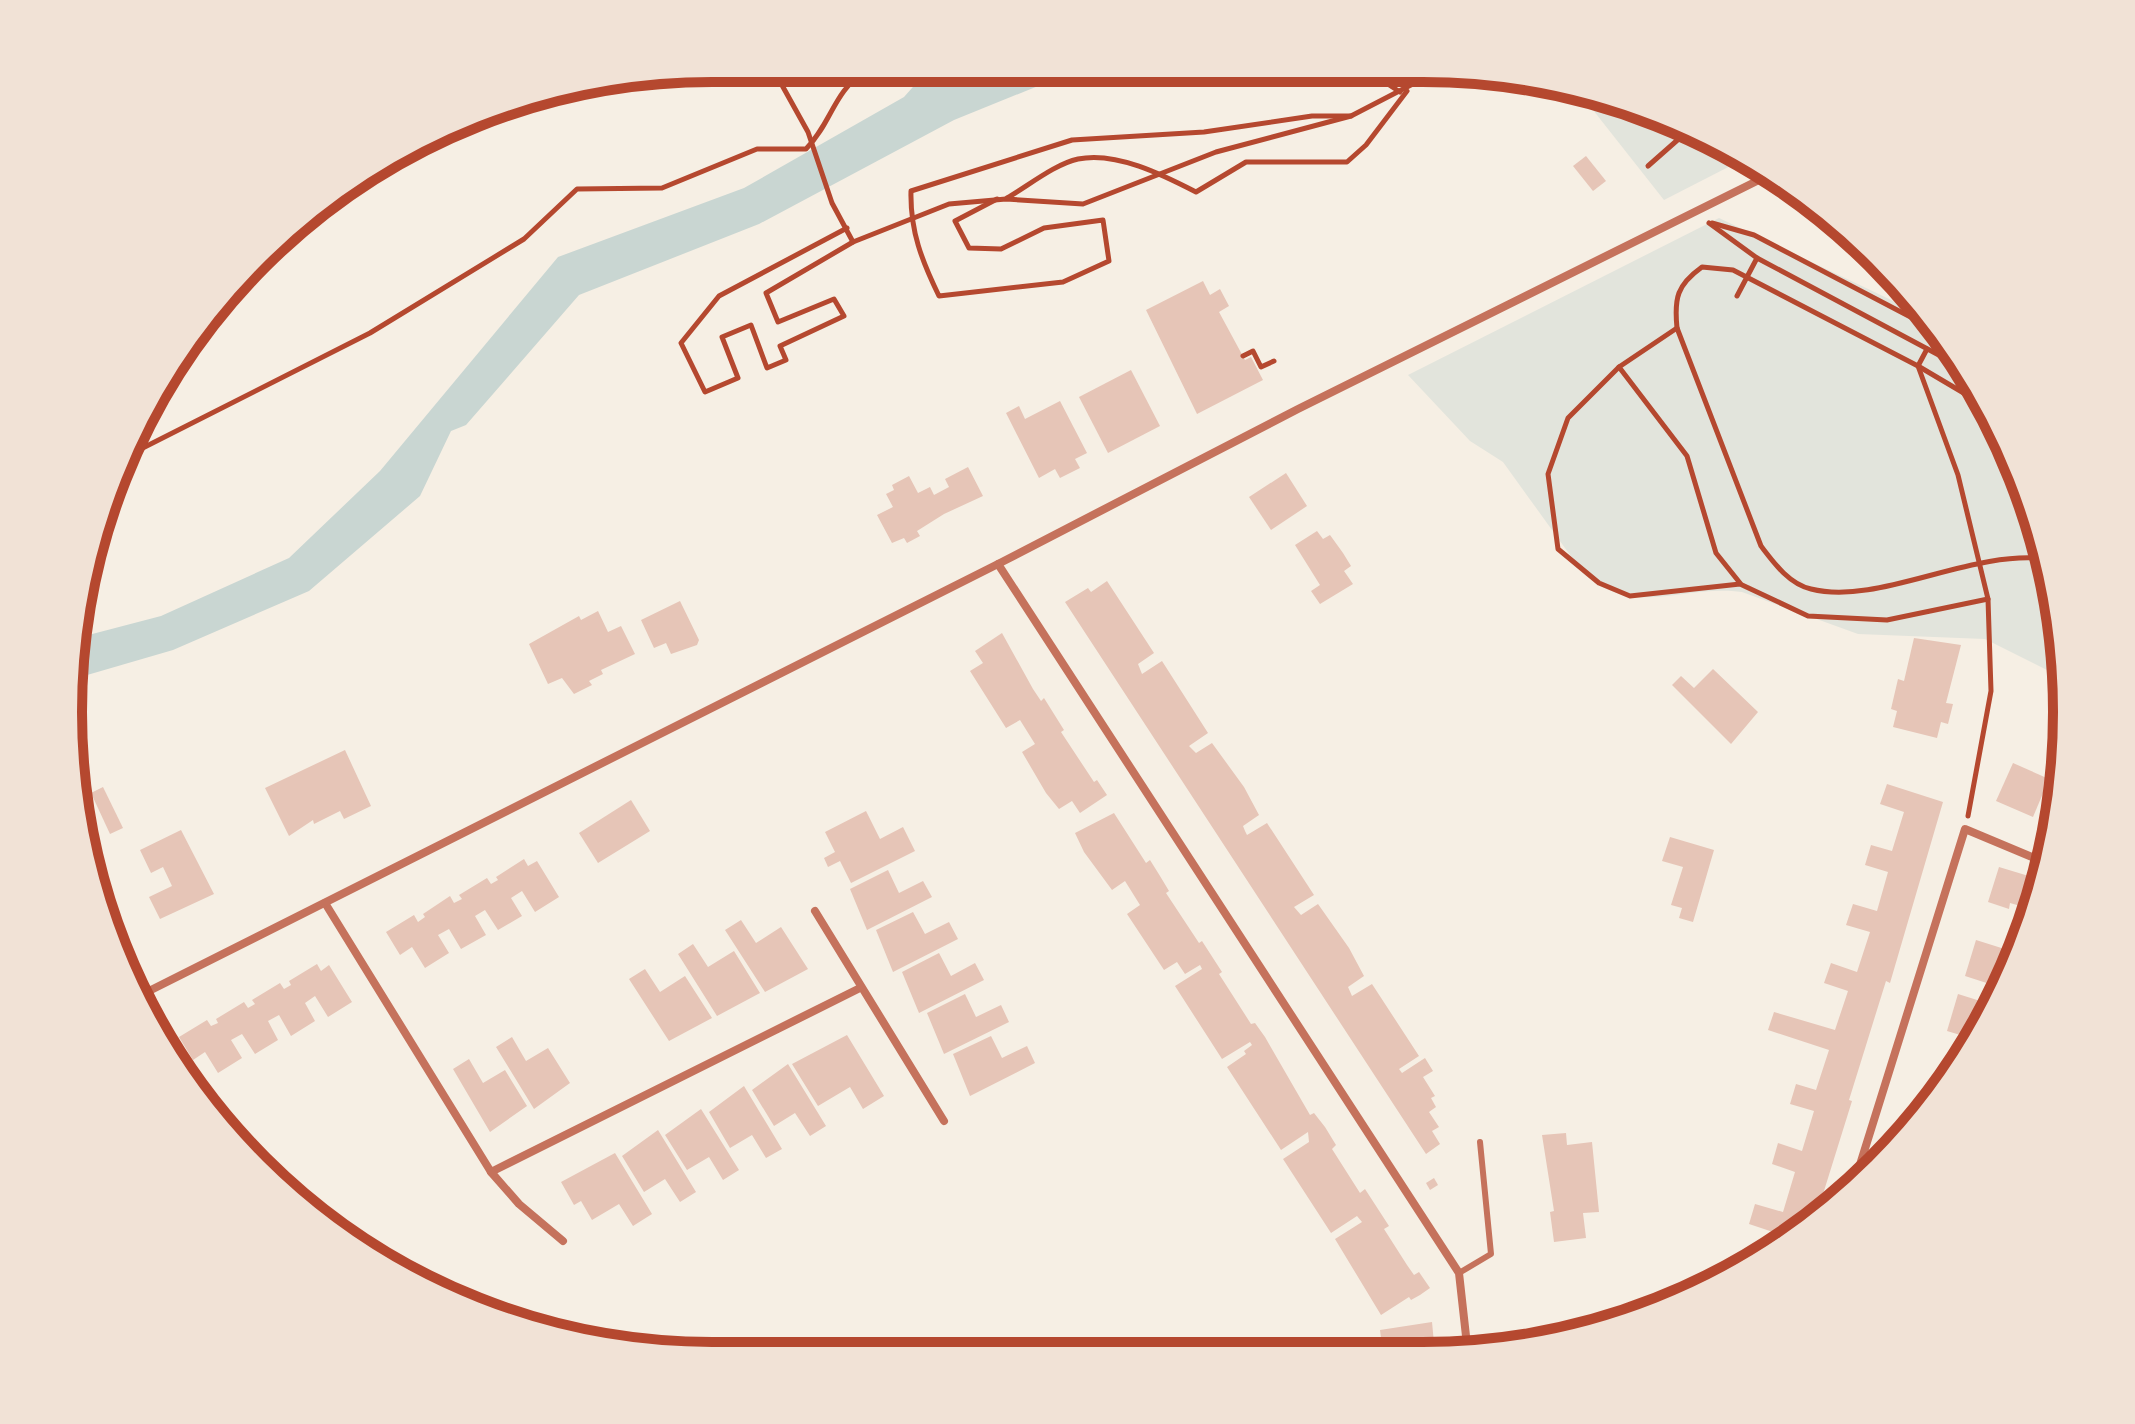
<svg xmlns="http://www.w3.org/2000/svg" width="2135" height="1424" font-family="Figtree,sans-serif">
<rect width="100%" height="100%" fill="#f6efe4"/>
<g fill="#e2e4dc">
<path d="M1582 96 1707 134 1744 159 1664 200Z"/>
<path d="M1719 218 1908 308 1938 327 2001 428 2045 546 2065 679 1985 639 1858 634 1742 592C1681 584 1635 619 1583 573L1503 462 1470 441 1408 375Z"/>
</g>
<path fill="#c9d6d2" d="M928 70 1075 71 954 120 759 224 579 295 466 425 451 431 420 496 309 591 173 650 70 680 77 638 161 616 289 558 380 471 558 257 744 188 904 97Z"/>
<g fill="#e6c5b7">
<path d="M1586 156 1606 181 1593 191 1573 166Z"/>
<path d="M1203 281 1210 295 1220 289 1229 306 1219 312 1245 360 1251 357 1263 380 1197 414 1146 310Z"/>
<path d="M1131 370 1160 426 1108 453 1079 397Z"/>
<path d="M1060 401 1087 453 1075 459 1080 468 1060 478 1055 469 1039 478 1006 413 1019 406 1025 419Z"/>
<path d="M968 467 983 496 944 514 917 531 920 536 907 543 904 538 892 543 877 515 893 507 886 494 894 490 892 485 909 476 918 493 930 487 934 495 949 487 945 479Z"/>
<path d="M1286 473 1307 506 1271 530 1249 497Z"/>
<path d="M1317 531 1323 539 1330 535 1343 553 1351 566 1344 571 1353 584 1320 604 1311 591 1320 585 1295 545Z"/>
<path d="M1107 581 1154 653 1138 664 1142 674 1162 661 1208 733 1189 746 1196 753 1212 743 1244 787 1259 815 1243 826 1245 831 1247 835 1267 823 1314 895 1294 907 1301 915 1318 904 1349 948 1364 976 1348 987 1352 996 1372 984 1419 1056 1399 1069 1402 1073 1425 1058 1433 1071 1423 1077 1435 1096 1431 1098 1436 1107 1429 1112 1439 1127 1432 1131 1440 1144 1426 1154 1065 602 1088 588 1091 592Z"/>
<path d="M680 601 699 640 697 645 671 654 666 643 654 648 641 620Z"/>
<path d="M598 611 608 632 621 626 635 654 601 670 603 674 589 681 592 685 574 694 562 678 548 684 529 644 579 616 581 620Z"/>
<path d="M1002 633 1033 689 1041 701 1044 698 1064 730 1061 732 1094 782 1097 780 1107 795 1080 813 1072 801 1059 809 1046 793 1022 752 1035 744 1020 720 1006 728 970 671 983 663 975 651Z"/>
<path d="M1914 638 1961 645 1946 703 1953 704 1948 724 1941 722 1937 738 1893 727 1897 711 1891 709 1898 679 1904 681Z"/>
<path d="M1713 669 1758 712 1731 744 1672 685 1681 676 1694 688Z"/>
<path d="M345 750 371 806 344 819 340 811 314 824 313 820 289 836 265 788Z"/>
<path d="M2013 763 2049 779 2033 817 1996 801Z"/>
<path d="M1887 784 1943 802 1890 983 1886 981 1849 1100 1852 1101 1814 1223 1765 1254 1773 1232 1749 1224 1755 1204 1783 1212 1795 1172 1772 1164 1778 1143 1802 1151 1814 1111 1790 1104 1796 1084 1816 1090 1829 1050 1768 1030 1774 1012 1835 1030 1848 991 1824 983 1831 963 1857 972 1870 932 1846 925 1853 904 1877 911 1888 872 1865 865 1871 845 1892 851 1904 812 1880 804Z"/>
<path d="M103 787 123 828 110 834 91 793Z"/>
<path d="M631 800 650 831 598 863 579 833Z"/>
<path d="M866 811 880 839 903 827 915 851 851 883 840 861 828 867 824 858 835 852 825 832Z"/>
<path d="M1114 813 1146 863 1150 860 1160 876 1169 891 1166 893 1199 943 1202 941 1222 972 1219 974 1251 1024 1255 1023 1265 1037 1310 1115 1314 1113 1325 1127 1336 1145 1332 1149 1360 1193 1365 1189 1389 1226 1384 1229 1407 1265 1414 1275 1419 1272 1430 1288 1420 1295 1411 1300 1409 1297 1381 1315 1335 1239 1362 1222 1357 1216 1331 1233 1283 1159 1309 1142 1308 1132 1281 1150 1227 1067 1246 1054 1244 1051 1252 1045 1250 1042 1222 1059 1175 986 1202 969 1200 965 1185 974 1177 962 1164 970 1127 914 1140 905 1125 881 1112 890 1084 852 1075 833Z"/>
<path d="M181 830 214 894 160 919 149 897 172 886 163 867 151 873 140 850Z"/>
<path d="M1670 837 1714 850 1693 922 1679 918 1682 908 1671 905 1683 867 1662 861Z"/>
<path d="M524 859 528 866 537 861 559 897 535 912 522 891 511 898 522 916 498 930 485 910 475 916 486 935 461 949 449 929 438 935 449 953 425 968 412 947 400 955 386 932 414 915 418 922 425 917 423 914 450 896 454 903 462 899 459 895 487 878 491 884 498 880 496 877Z"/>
<path d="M1999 867 2032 877 2024 907 2010 903 2009 909 1988 902Z"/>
<path d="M888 870 899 893 923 881 932 897 867 930 850 889Z"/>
<path d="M913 912 925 934 949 922 958 939 893 972 876 930Z"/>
<path d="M741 920 756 943 781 927 808 969 765 992 725 930Z"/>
<path d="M1976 940 2011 951 2008 960 2013 962 2008 973 2004 971 1999 987 1965 976Z"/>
<path d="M693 944 708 967 734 951 760 993 717 1016 678 954Z"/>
<path d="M939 953 951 976 975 963 984 980 919 1013 902 972Z"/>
<path d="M317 964 321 971 329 965 352 1002 328 1017 315 996 305 1003 315 1021 291 1036 279 1015 268 1021 278 1040 255 1054 242 1034 231 1040 242 1058 218 1073 205 1052 193 1060 179 1037 207 1020 211 1026 218 1023 216 1019 244 1002 248 1008 255 1004 252 1000 280 983 284 989 291 985 289 981Z"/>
<path d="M645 969 660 992 685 976 712 1018 669 1041 629 979Z"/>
<path d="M965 994 976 1017 1001 1005 1009 1022 944 1054 927 1013Z"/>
<path d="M1958 994 1993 1005 1977 1040 1947 1031Z"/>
<path d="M847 1035 884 1096 863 1109 850 1087 818 1106 792 1064Z"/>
<path d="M991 1036 1002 1058 1027 1046 1035 1063 970 1096 953 1054Z"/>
<path d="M512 1037 526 1061 548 1048 570 1083 534 1109 496 1047Z"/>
<path d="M469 1059 483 1083 505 1070 527 1106 490 1132 453 1069Z"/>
<path d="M788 1064 826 1126 810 1136 795 1113 774 1126 752 1090Z"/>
<path d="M744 1086 782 1149 766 1158 752 1135 730 1148 709 1112Z"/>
<path d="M701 1109 739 1170 723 1180 709 1157 687 1170 665 1135Z"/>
<path d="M658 1130 696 1192 680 1202 665 1179 644 1192 622 1156Z"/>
<path d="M1566 1133 1567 1145 1592 1142 1599 1212 1583 1213 1586 1238 1554 1242 1550 1212 1554 1211 1542 1135Z"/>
<path d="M615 1153 652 1214 633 1226 619 1204 592 1220 581 1201 574 1205 561 1182Z"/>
<path d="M1434 1178 1438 1185 1430 1190 1426 1183Z"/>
<path d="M1432 1322 1435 1354H1383L1380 1330Z"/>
</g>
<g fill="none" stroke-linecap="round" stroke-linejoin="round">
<g stroke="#b5482f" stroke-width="5">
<path d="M776 68 778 78 808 132 832 203 853 242 949 204 1006 199 1083 204 1216 152 1351 116 1434 73"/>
<path d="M1371 73 1400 92"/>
<path d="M1648 166 1690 129"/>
<path d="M1007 198C1028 186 1055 164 1078 159 1116 151 1163 175 1196 192L1246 162H1347L1366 145 1407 91"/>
<path d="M997 199 955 221 969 248 1001 249 1044 228 1103 220 1109 261 1063 282 939 296C922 261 910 231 911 191L1072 140 1204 132 1312 116H1351"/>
<path d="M1709 223 1757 258 1965 369"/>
<path d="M1712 223 1754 235 1943 334"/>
<path d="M847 228 719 296 681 343 705 392 738 378 722 337 751 325 767 368 786 360 780 346 844 316 834 299 778 322 766 293 853 242"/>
<path d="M1737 296 1757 258"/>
<path d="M1677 328 1619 367 1568 418 1548 474 1558 549 1599 583 1630 596 1740 584 1808 616 1887 620 1988 599"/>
<path d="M1927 349 1918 366 1958 475 1988 599 1991 691 1968 816"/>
<path d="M1243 356 1253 351 1261 367 1274 361"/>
<path d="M1619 367 1687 456 1716 553 1740 583"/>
<path d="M1989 408 1918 366 1733 270 1702 267C1677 285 1674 298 1677 328L1761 546C1774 563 1789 584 1811 589 1879 606 1970 549 2047 559"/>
<path d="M121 459 370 333 524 239 577 189 662 188 757 149H806C833 121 832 93 867 69"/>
</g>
<path stroke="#c5725c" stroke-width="6" d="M1459 1273 1491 1254 1480 1142"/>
<g stroke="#c5725c" stroke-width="8">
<path d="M998 564 1459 1273 1468 1354"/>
<path d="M325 903 491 1172 860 988"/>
<path d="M815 911 944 1121"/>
<path d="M139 996 998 564 1298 409 1769 175"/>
<path d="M491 1172 519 1204 563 1241"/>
<path d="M1853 1187 1965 829 2046 863"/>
</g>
</g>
<path d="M0 0H2135V1424H0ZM712 82H1423A630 630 0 0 1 2053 712V712A630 630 0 0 1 1423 1342H712A630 630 0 0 1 82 712V712A630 630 0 0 1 712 82Z" fill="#f1e2d6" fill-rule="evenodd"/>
<path fill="none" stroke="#b5482f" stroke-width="10" d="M712 82H1423A630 630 0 0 1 2053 712V712A630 630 0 0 1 1423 1342H712A630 630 0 0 1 82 712V712A630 630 0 0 1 712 82Z"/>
</svg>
